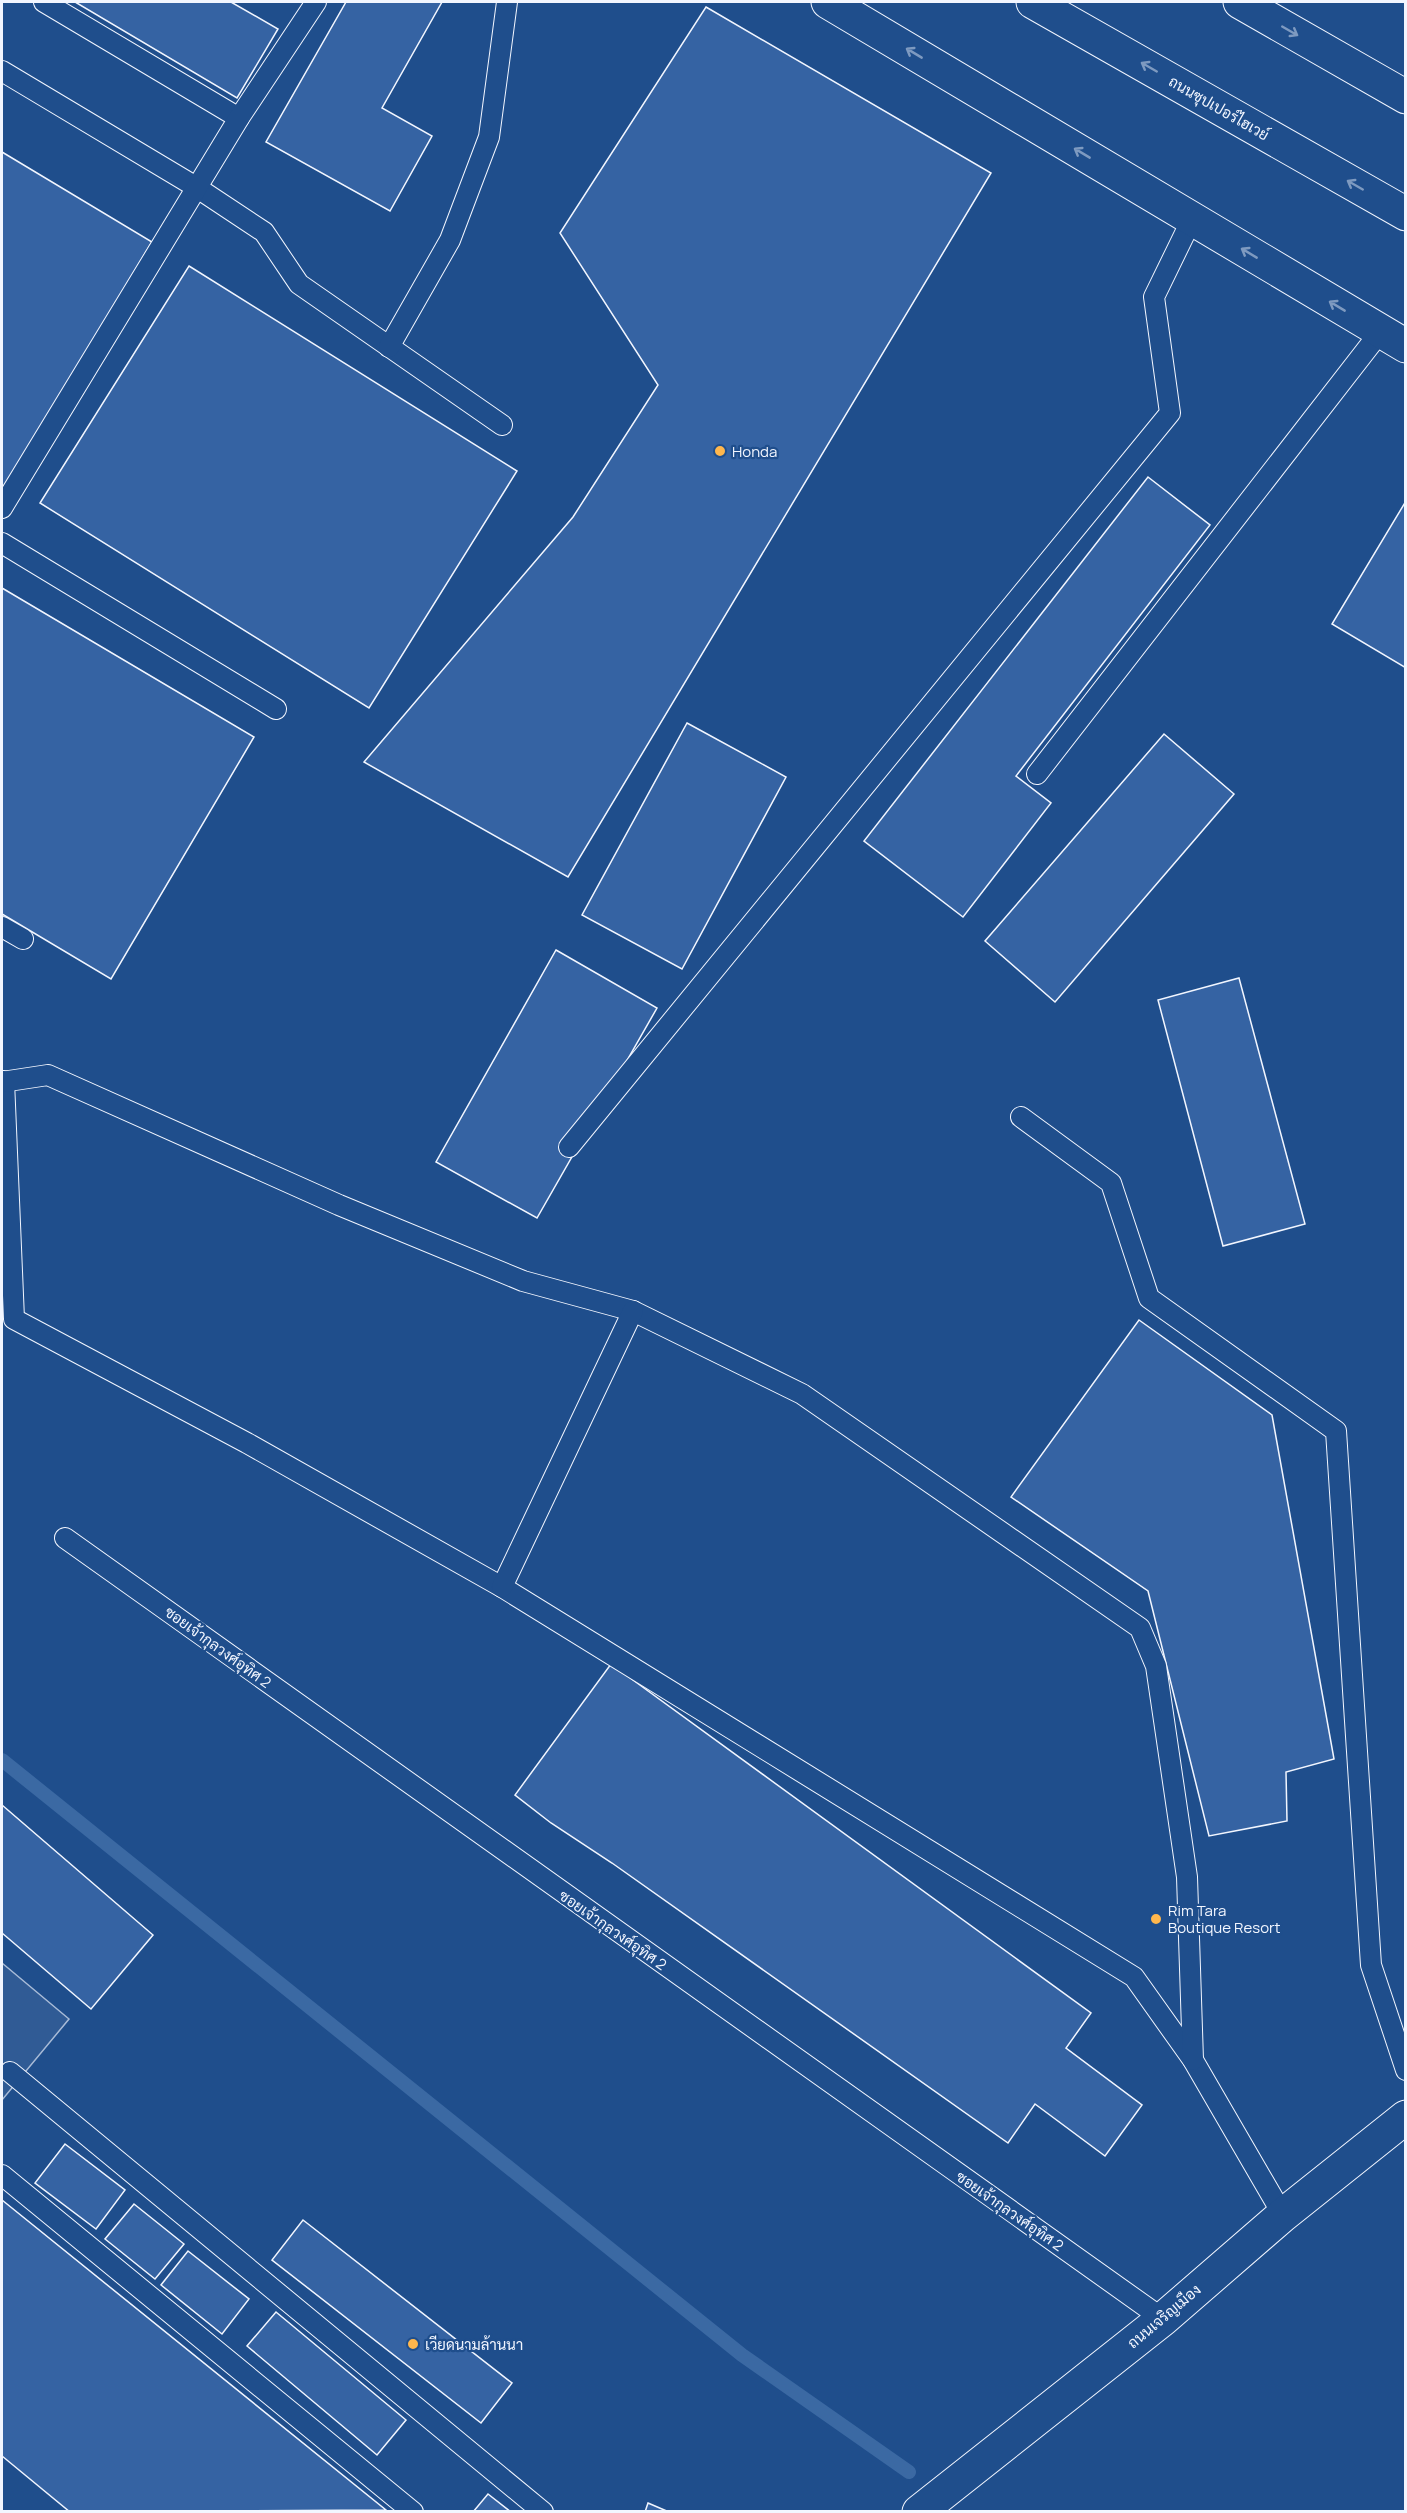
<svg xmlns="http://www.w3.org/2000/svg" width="1407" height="2513" font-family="Manrope,Sarabun,sans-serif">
<rect width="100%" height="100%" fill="#1f4e8c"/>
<path fill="#305b95" stroke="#a8bbd7" stroke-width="1.5" d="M2 1963 69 2019 2 2100Z"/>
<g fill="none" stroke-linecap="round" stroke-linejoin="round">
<path stroke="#3b69a3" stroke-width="14" d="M2 1760 742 2355 909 2472"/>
</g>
<g fill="#3563a3" stroke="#f2f6ff" stroke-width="1.5">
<path d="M75 2H231L278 29 237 98Z"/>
<path d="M346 2H442L382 108 432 136 390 211 266 142Z"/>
<path d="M706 7 991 173 568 877 364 762 573 517 658 385 560 233Z"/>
<path d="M2 152 152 242 2 493Z"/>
<path d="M189 266 517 471 369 708 40 503Z"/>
<path d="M1148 477 1210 525 1016 776 1051 803 963 917 864 841Z"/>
<path d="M1406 501V668L1332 624Z"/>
<path d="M2 588 254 737 111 979 2 914Z"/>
<path d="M687 723 786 777 682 969 582 915Z"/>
<path d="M1164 734 1234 794 1055 1002 985 941Z"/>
<path d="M556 950 657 1008 537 1218 436 1162Z"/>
<path d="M1239 978 1305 1224 1223 1246 1158 1000Z"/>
<path d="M1139 1320 1272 1415 1334 1759 1286 1772 1287 1821 1209 1836 1148 1591 1011 1497Z"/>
<path d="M611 1664 1091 2013 1066 2048 1142 2105 1105 2156 1035 2104 1008 2143 612 1863 551 1823 515 1795Z"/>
<path d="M2 1805 153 1935 91 2009 2 1933Z"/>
<path d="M65 2144 125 2190 96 2229 35 2183Z"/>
<path d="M2 2200 386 2510 70 2512 2 2456Z"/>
<path d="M134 2204 184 2244 155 2279 105 2239Z"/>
<path d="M303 2220 512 2383 481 2423 272 2260Z"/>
<path d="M188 2251 249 2299 222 2334 161 2285Z"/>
<path d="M276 2312 406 2420 377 2455 247 2346Z"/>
<path d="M488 2494 511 2512H473Z"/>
<path d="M648 2503 669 2512H645Z"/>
</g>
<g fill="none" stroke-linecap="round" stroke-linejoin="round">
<g stroke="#f2f6ff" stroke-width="22">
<g id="service">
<path d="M44 2 239 118"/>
<path d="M2 71 196 187 264 232 299 284 502 425"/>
<path d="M389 347 450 240 489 137 507 2"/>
<path d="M2 508 239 118 316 2"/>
<path d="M2 543 276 709"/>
<path d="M1037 774 1381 331"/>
<path d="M2 927 23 939"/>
<path d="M4 1081 14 1319 247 1443 502 1587 1134 1977 1193 2060 1283 2215"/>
<path d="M2 1082 48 1075 339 1205 523 1281 633 1311 802 1394 1140 1628 1156 1666 1187 1877 1193 2060"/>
<path d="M1021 1117 1111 1183 1149 1298 1336 1431 1371 1965 1406 2070"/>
<path d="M569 1147 1170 413 1154 297 1192 219"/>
<path d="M65 1538 1163 2319"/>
<path d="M502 1587 633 1311"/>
<path d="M10 2072 543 2512"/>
<path d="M2 2175 413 2512"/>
</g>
</g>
<g stroke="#f2f6ff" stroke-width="35">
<g id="secondary">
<path d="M828 2 1406 346"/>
<path d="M919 2512 1163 2319 1283 2215 1406 2117"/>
</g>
</g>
<g stroke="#f2f6ff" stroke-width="35">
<g id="trunk">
<path d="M1033 2 1406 214"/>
<path d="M1240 2 1406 97"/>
</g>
</g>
<use href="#service" stroke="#1f4e8c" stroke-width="20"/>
<use href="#secondary" stroke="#1f4e8c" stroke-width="33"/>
<use href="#trunk" stroke="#1f4e8c" stroke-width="33"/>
</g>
<defs><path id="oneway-shaft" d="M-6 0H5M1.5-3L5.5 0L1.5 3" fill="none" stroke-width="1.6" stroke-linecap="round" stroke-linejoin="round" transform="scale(1.5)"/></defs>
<g stroke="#7e9ac0">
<use href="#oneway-shaft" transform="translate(1290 31) rotate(30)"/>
<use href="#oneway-shaft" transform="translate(914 53) rotate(-149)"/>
<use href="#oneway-shaft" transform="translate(1149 67) rotate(-150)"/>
<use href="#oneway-shaft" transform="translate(1082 153) rotate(-149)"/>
<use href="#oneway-shaft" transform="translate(1355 185) rotate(-150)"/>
<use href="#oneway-shaft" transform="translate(1249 253) rotate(-149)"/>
<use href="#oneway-shaft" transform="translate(1337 306) rotate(-149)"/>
</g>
<g fill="#ffb74d" stroke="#1f4e8c" stroke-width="2">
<circle cx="720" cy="451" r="6"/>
<circle cx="1156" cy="1919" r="6"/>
<circle cx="413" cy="2344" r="6"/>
</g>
<g text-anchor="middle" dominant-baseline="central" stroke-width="4.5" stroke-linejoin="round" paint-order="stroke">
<g font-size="15" fill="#f2f6ff" stroke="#1f4e8c">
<text transform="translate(1219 108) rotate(30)">ถนนซุปเปอร์ไฮเวย์</text>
<text transform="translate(218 1647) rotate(36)">ซอยเจ้ากุลวงศ์อุทิศ 2</text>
<text transform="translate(613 1930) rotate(35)">ซอยเจ้ากุลวงศ์อุทิศ 2</text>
<text transform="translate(1010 2211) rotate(35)">ซอยเจ้ากุลวงศ์อุทิศ 2</text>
<text transform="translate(1164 2316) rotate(-40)">ถนนเจริญเมือง</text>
</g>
<g font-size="15" fill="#f2f6ff" stroke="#1f4e8c" text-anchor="start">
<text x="732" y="451">Honda</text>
<text x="1168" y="1910">Rim Tara<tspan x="1168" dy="17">Boutique Resort</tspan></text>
<text x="425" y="2344">เวียดนามล้านนา</text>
</g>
</g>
<rect width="1407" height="2513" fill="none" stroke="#f2f6ff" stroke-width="6"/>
</svg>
